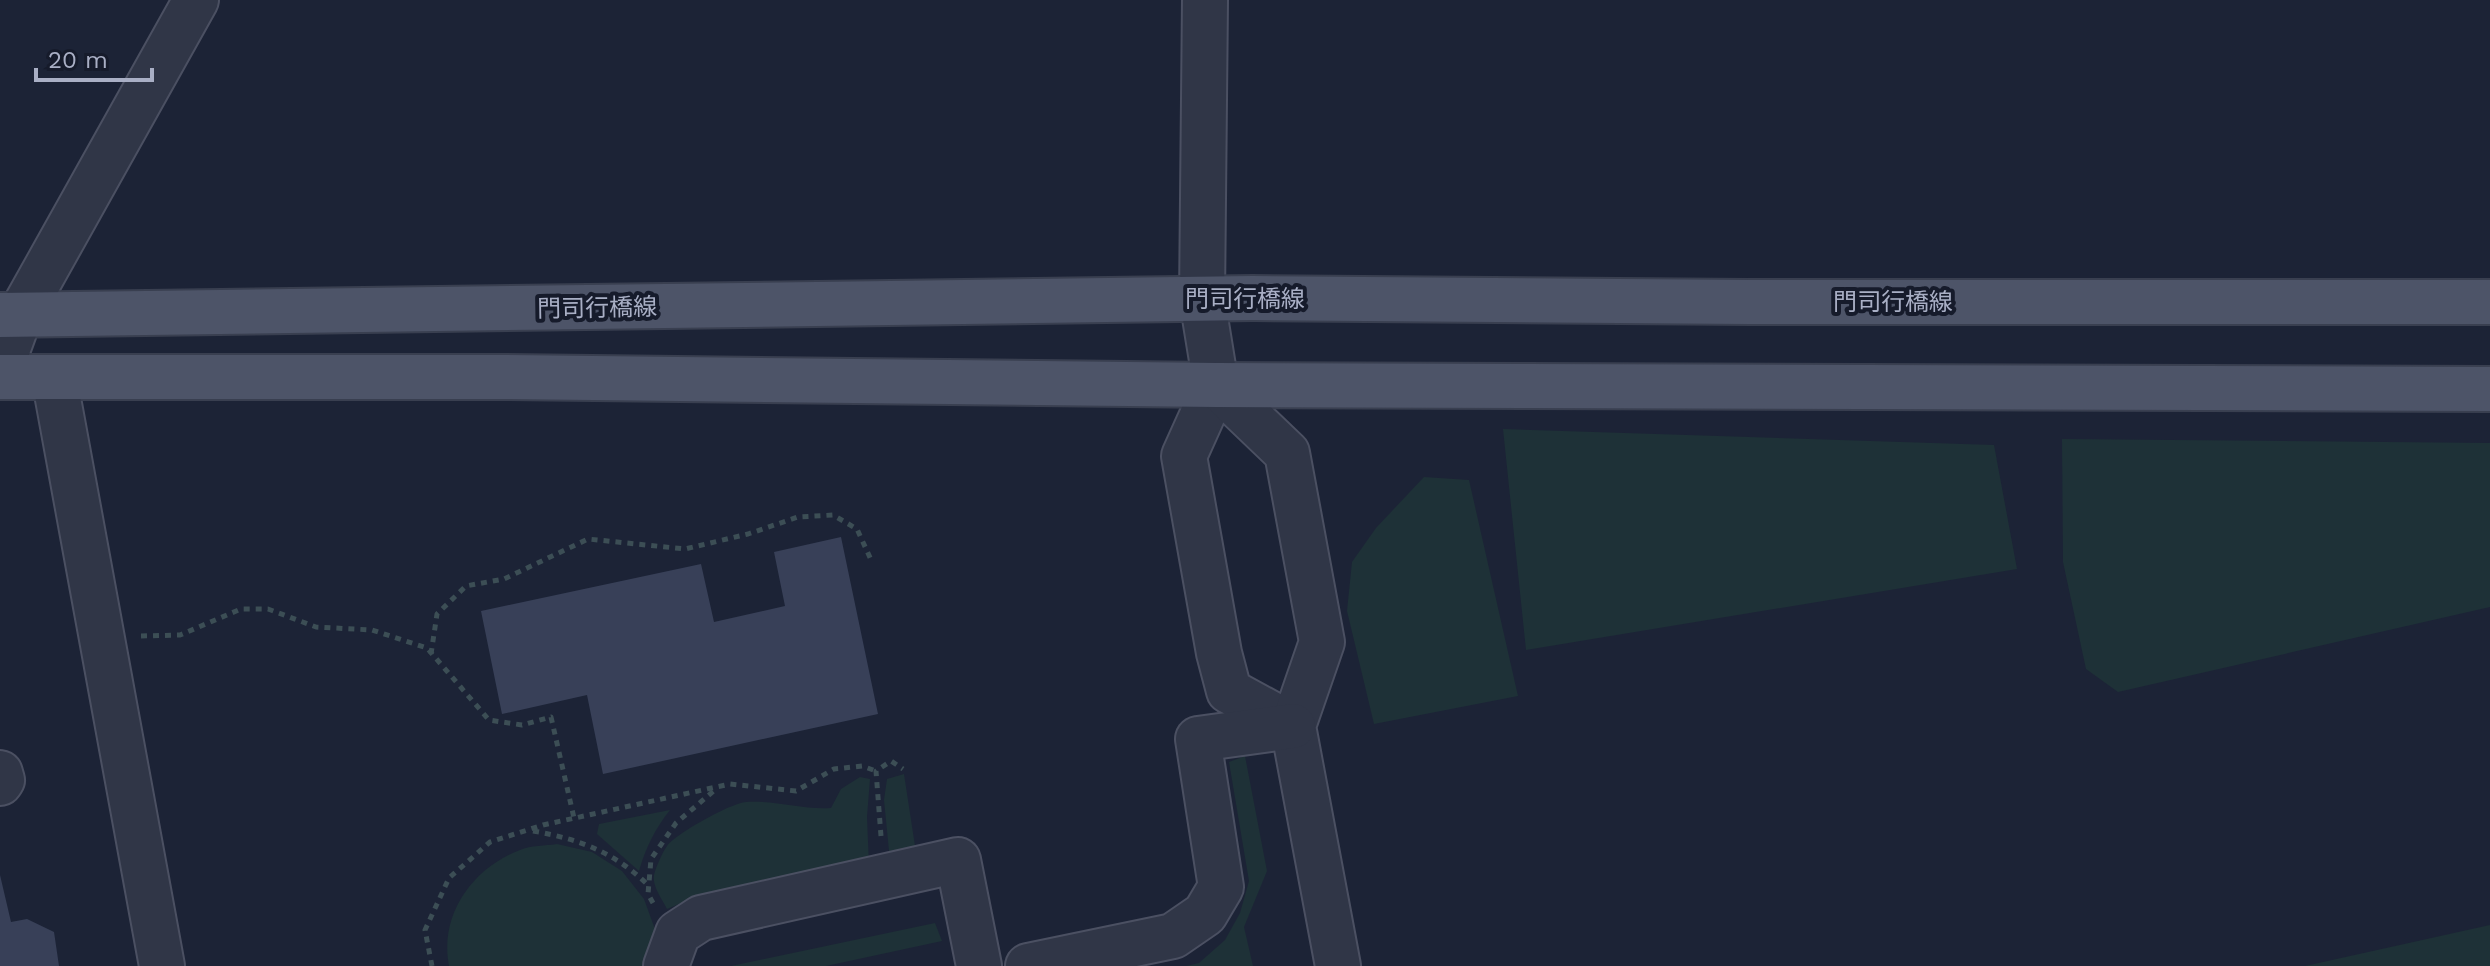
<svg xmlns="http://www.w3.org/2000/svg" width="2490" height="966" font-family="'Work Sans','Noto Sans JP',sans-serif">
<rect width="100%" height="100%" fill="#1c2336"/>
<g fill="#1e3137">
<path d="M1503 429 1994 445 2017 569 1526 650Z"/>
<path d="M2062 439 2490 443V607L2118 692 2086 669 2063 562Z"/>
<path d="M1424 477 1469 480 1518 696 1374 724 1347 611 1352 562 1376 528Z"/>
<path d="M1245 756 1267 871 1244 927 1253 966H1186L1199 963 1225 940 1240 913 1249 881 1229 762Z"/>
<path d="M904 774 917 859 890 861 884 800 887 779Z"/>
<path d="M860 777 870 779 867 817 869 865 698 896 667 909C662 899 652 886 654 875 656 867 662 853 667 846 675 834 731 803 746 802 775 800 803 810 831 808L841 789Z"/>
<path d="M670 810C655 829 646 847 639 871L597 834 599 824Z"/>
<path d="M557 844 592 852 622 871 644 899 656 932V966H449C439 914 473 868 520 850 531 845 545 846 557 844Z"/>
<path d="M935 923 942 941 826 966H731Z"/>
<path d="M2490 925V966H2305Z"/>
</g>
<g fill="#384058">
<path d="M841 537 878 714 603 774 587 695 502 714 481 611 701 564 714 622 785 606 774 552Z"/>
<path d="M0 875 11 922 27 919 54 932 59 966H0Z"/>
</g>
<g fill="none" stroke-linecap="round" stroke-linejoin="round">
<g stroke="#4b5062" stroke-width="48">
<g id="minor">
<path d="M1205 0 1202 299 1216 385 1184 456 1219 653 1229 691 1293 726"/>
<path d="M0 370 20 315 196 0"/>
<path d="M54 377 162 966"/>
<path d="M1216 385 1287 453 1322 642 1293 726 1338 966"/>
<path d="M0 773 2 780 0 783"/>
<path d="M666 966 678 933 701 918 958 860 979 966"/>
<path d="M1028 966 1173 936 1205 914 1221 887 1198 739 1293 726"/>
</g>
</g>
<g stroke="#393f50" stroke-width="48">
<g id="major">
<path d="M0 315 1253 298 1748 302H2490"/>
<path d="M0 377H501L1216 385 2490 389"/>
</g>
</g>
<g stroke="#3c4e55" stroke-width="5" stroke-dasharray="6 6" stroke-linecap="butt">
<path d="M141 636 180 635 241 609H268L316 627 372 630 427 648 489 720 522 725 551 717 574 818"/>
<path d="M431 654 437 614 466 586 504 579 588 539 685 549 748 534 798 517 833 515 857 529 872 562"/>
<path d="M533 831C579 839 614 852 648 885"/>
<path d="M881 836 876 771 891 761 903 769"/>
<path d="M653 903 648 894 651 859 676 823 716 789"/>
<path d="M432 966 425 930 449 878 490 842 543 825 730 784 796 791 834 769 862 766 876 771"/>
</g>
<use href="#minor" stroke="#303647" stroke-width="44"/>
<use href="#major" stroke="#4d5468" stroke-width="44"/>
</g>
<g text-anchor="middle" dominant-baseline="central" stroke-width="8" stroke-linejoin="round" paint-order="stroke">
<g font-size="24" fill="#a9afc5" stroke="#161b2b">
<text x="1245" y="299">門司行橋線</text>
<text x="1893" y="302">門司行橋線</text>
<text transform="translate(597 308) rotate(-1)">門司行橋線</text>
</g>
</g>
<path d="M36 68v12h116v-12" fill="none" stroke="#a9afc5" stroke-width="4"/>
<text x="48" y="68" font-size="24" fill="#a9afc5" stroke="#161b2b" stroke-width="6" paint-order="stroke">20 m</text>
</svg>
